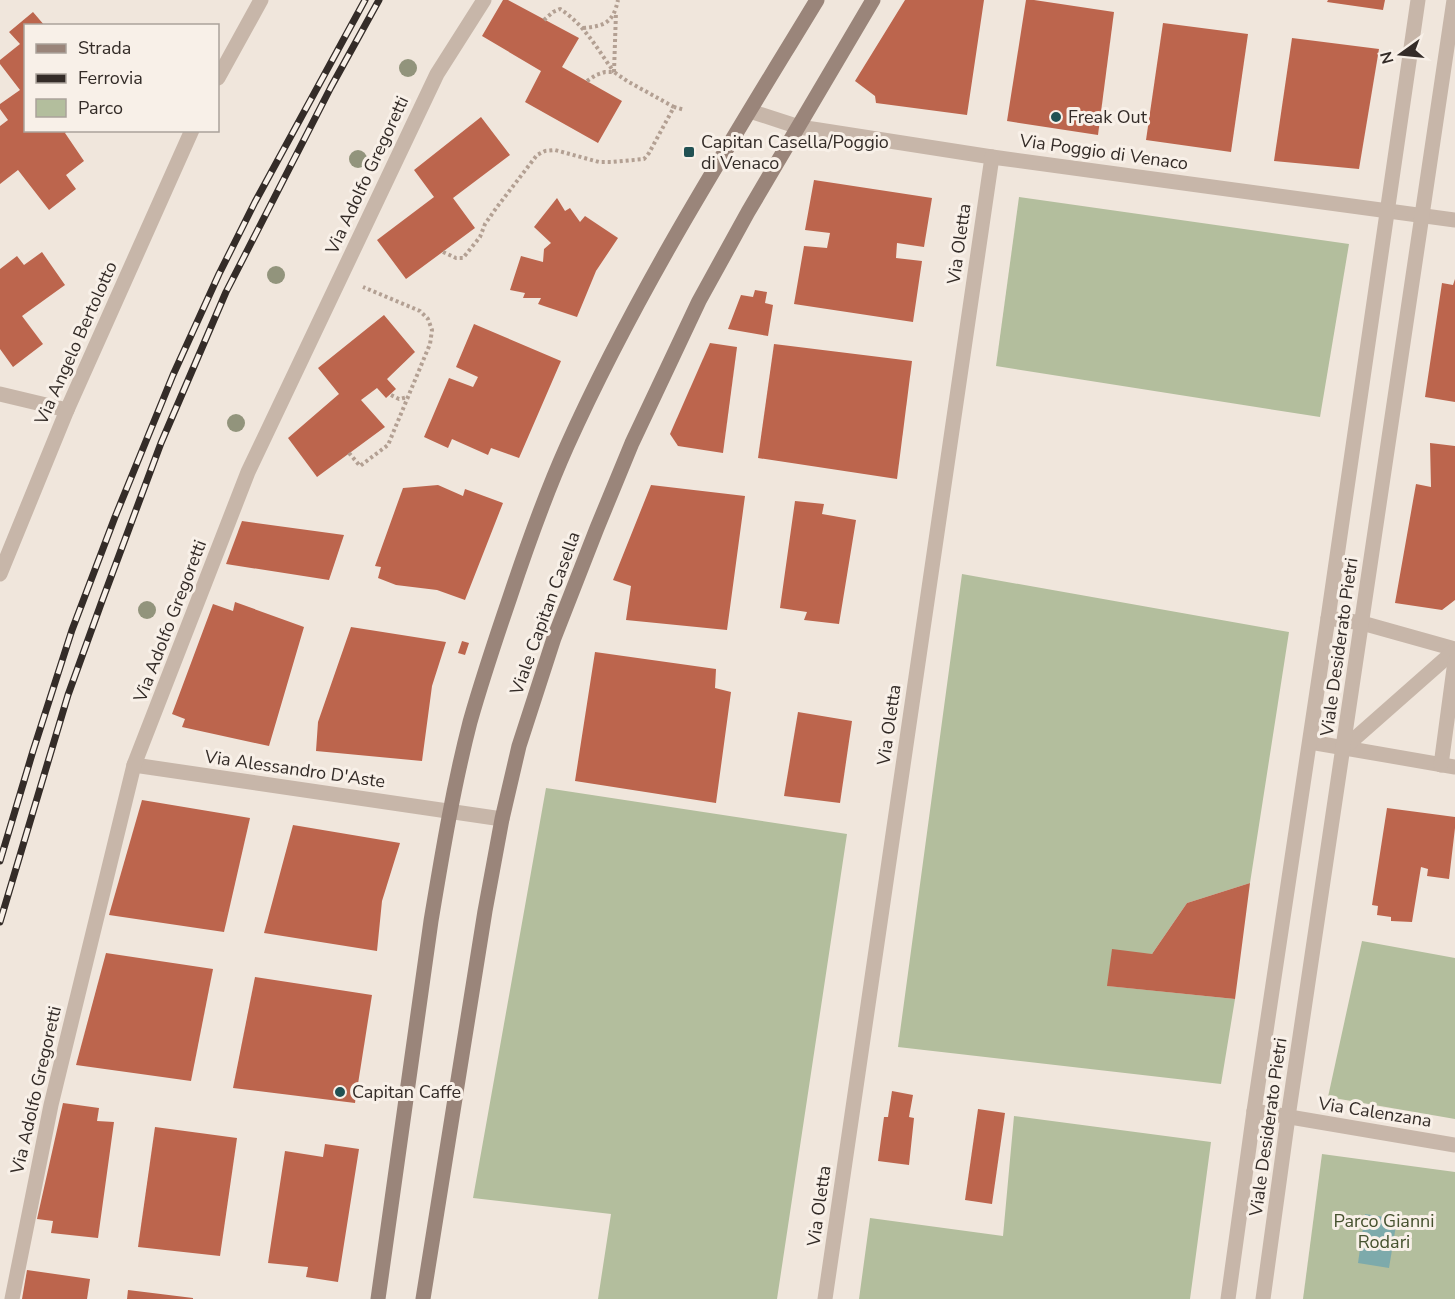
<svg xmlns="http://www.w3.org/2000/svg" width="1455" height="1299" font-family="'Nunito Sans',sans-serif">
<rect width="100%" height="100%" fill="#f0e6dc"/>
<g fill="#b3be9d">
<path d="M1019 197 1349 244 1320 417 996 366Z"/>
<path d="M962 574 1289 632 1250 883 1187 903 1152 954 1112 953 1108 986 1235 999 1221 1084 898 1047Z"/>
<path d="M546 788 847 834 777 1299H598L611 1214 473 1198Z"/>
<path d="M1362 941 1455 958V1119L1328 1097Z"/>
<path d="M1014 1116 1211 1142 1190 1299H859L870 1218 1003 1236Z"/>
<path d="M1322 1154 1455 1172V1299H1303Z"/>
</g>
<path fill="#7daaab" d="M1365 1214 1397 1219 1389 1268 1358 1263Z"/>
<g fill="#bc654d">
<path d="M503 0H508L579 38 562 67 622 101 598 143 525 102 541 71 482 36Z"/>
<path d="M905 0H984L967 115 876 103 875 96 855 81Z"/>
<path d="M1026 0H1034L1114 12 1098 135 1007 121Z"/>
<path d="M1328 0H1385L1383 10 1327 2Z"/>
<path d="M33 12 45 26H26V130H68L65 133 84 161 66 175 76 189 49 210 18 170 0 184V126L8 120 0 109V104L20 90 0 64V60L20 44 9 32Z"/>
<path d="M1163 23 1248 34 1231 152 1146 140Z"/>
<path d="M1292 38 1379 49 1359 169 1274 161Z"/>
<path d="M481 117 510 155 453 198 475 228 406 279 377 240 434 197 414 170Z"/>
<path d="M814 180 932 198 924 247 897 243 896 258 922 261 913 322 794 304 804 246 827 248 830 233 805 230Z"/>
<path d="M557 198 565 211 570 208 580 222 585 216 618 238 596 271 577 317 538 304 541 298H523L525 293 510 290 521 256 543 262 544 249 551 243 534 227Z"/>
<path d="M42 252 65 285 22 316 43 344 13 367 0 349V269L17 256 24 265Z"/>
<path d="M1455 279V402L1425 397 1442 283 1453 285Z"/>
<path d="M755 290 767 292 765 303 773 305 768 336 728 329 741 295 753 297Z"/>
<path d="M384 315 415 352 387 379 396 389 386 398 377 388 361 400 385 427 317 477 288 438 339 394 318 368Z"/>
<path d="M474 324 561 361 519 458 491 448 488 455 452 439 448 448 424 437 449 378 473 387 478 377 456 367Z"/>
<path d="M710 343 737 347 723 453 678 446 670 434Z"/>
<path d="M774 344 912 361 897 479 758 458Z"/>
<path d="M1430 443 1455 446V600L1442 610 1395 603 1416 484 1431 487Z"/>
<path d="M438 485 463 496 465 489 503 503 465 600 437 590 396 585 378 578 381 567 375 566 403 488Z"/>
<path d="M651 485 745 496 727 630 626 620 631 586 613 580Z"/>
<path d="M795 501 824 504 822 514 856 520 839 624 804 620 807 612 780 608Z"/>
<path d="M242 521 344 535 329 580 226 564Z"/>
<path d="M235 602 304 627 269 746 182 727 185 719 172 714 213 604 233 611Z"/>
<path d="M351 627 446 642 432 686 422 761 316 751 318 722Z"/>
<path d="M462 641 469 643 465 655 458 653Z"/>
<path d="M595 652 716 669 715 688 731 692 716 803 575 781Z"/>
<path d="M798 712 852 721 840 803 784 796Z"/>
<path d="M142 800 250 818 224 932 109 915Z"/>
<path d="M1387 808 1455 817V828L1449 879 1427 876 1428 869 1421 867 1412 922 1391 921V917L1377 915 1378 906 1372 905Z"/>
<path d="M293 825 400 843 382 901 377 951 264 933Z"/>
<path d="M1250 883 1235 999 1107 986 1112 949 1152 954 1187 903Z"/>
<path d="M106 953 213 969 191 1081 76 1065Z"/>
<path d="M255 977 372 995 355 1103 233 1088Z"/>
<path d="M892 1091 913 1095 909 1117 914 1118 909 1165 878 1161 884 1117H888Z"/>
<path d="M63 1103 99 1108 97 1121 114 1122 98 1238 51 1233 53 1221 37 1219Z"/>
<path d="M978 1109 1005 1113 992 1204 965 1200Z"/>
<path d="M155 1127 237 1138 220 1256 138 1247Z"/>
<path d="M325 1144 359 1149 338 1282 306 1277 308 1267 268 1263 285 1151 323 1157Z"/>
<path d="M27 1270 90 1279 87 1299H22Z"/>
<path d="M128 1290 193 1298V1299H127Z"/>
</g>
<g fill="none" stroke-linecap="round" stroke-linejoin="round">
<g stroke="#b3a093" stroke-width="4" stroke-dasharray="3 3" stroke-linecap="butt">
<path d="M544 20 553 12 560 9C584 24 598 50 614 72"/>
<path d="M583 28C605 26 613 23 618 0"/>
<path d="M614 72 616 12"/>
<path d="M587 81 596 75 605 72H614L627 81 674 107"/>
<path d="M443 252 456 258H463L480 237 485 224 497 207 537 155 545 151 555 150 599 162H612L644 159 649 153 674 107 685 110"/>
<path d="M391 395 399 399 408 397"/>
<path d="M349 453 360 466 388 445 430 344 432 330 428 319 420 311 363 287"/>
</g>
<g stroke="#c7b6a9" stroke-width="15">
<path d="M218 78 261 0"/>
<path d="M750 111 799 127 819 130 992 157 1455 220"/>
<path d="M0 394 67 410"/>
<path d="M0 574 67 410 192 130"/>
<path d="M1328 618 1362 623 1455 649"/>
<path d="M1310 742 1455 767"/>
<path d="M1344 748 1455 650"/>
<path d="M134 765 502 819"/>
<path d="M1441 765 1455 661"/>
<path d="M1254 1111 1455 1145"/>
<path d="M12 1299 51 1105 134 765 248 472 437 74 484 0"/>
<path d="M825 1299 992 157"/>
<path d="M1228 1299 1254 1111 1328 618 1418 0"/>
<path d="M1263 1299 1288 1117 1454 0"/>
</g>
<g stroke="#9a857a" stroke-width="15">
<path d="M378 1299 431 921C442 855 453 788 470 722 482 680 496 638 510 597 527 546 545 495 567 446 637 290 729 145 817 0"/>
<path d="M423 1299 485 911 502 819 519 746 554 638 597 528 632 443 699 301 748 212 873 0"/>
</g>
<g stroke="#342c28" stroke-width="7">
<g id="rail">
<path d="M0 861 33 751 72 630 115 517 173 375 219 274 255 202 365 0"/>
<path d="M0 922 68 695 102 601 161 443 226 292 331 87 379 0"/>
</g>
</g>
<use href="#rail" stroke="#f8f0e8" stroke-width="4.5" stroke-dasharray="14" stroke-linecap="butt"/>
</g>
<g fill="#92947c">
<circle cx="408" cy="68" r="9"/>
<circle cx="358" cy="159" r="9"/>
<circle cx="276" cy="275" r="9"/>
<circle cx="236" cy="423" r="9"/>
<circle cx="147" cy="610" r="9"/>
</g>
<g fill="#215153" stroke="#f8f0e8" stroke-width="2">
<circle cx="1056" cy="117" r="6"/>
<rect x="683" y="146" width="12" height="12" rx="3"/>
<circle cx="340" cy="1092" r="6"/>
</g>
<g text-anchor="middle" dominant-baseline="central" stroke-width="6" stroke-linejoin="round" paint-order="stroke">
<g font-size="18" fill="#342c28" stroke="#f8f0e8" text-anchor="start">
<text x="1068" y="117">Freak Out</text>
<text x="701" y="142">Capitan Casella/Poggio<tspan x="701" dy="21">di Venaco</tspan></text>
<text x="352" y="1092">Capitan Caffe</text>
</g>
<g font-size="18" fill="#342c28" stroke="#f8f0e8">
<text transform="translate(1104 152) rotate(8)">Via Poggio di Venaco</text>
<text transform="translate(367 175) rotate(-65)">Via Adolfo Gregoretti</text>
<text transform="translate(959 244) rotate(-82)">Via Oletta</text>
<text transform="translate(76 343) rotate(-66)">Via Angelo Bertolotto</text>
<text transform="translate(545 613) rotate(-70)">Viale Capitan Casella</text>
<text transform="translate(170 621) rotate(-69)">Via Adolfo Gregoretti</text>
<text transform="translate(1339 647) rotate(-82)">Viale Desiderato Pietri</text>
<text transform="translate(889 725) rotate(-82)">Via Oletta</text>
<text transform="translate(295 769) rotate(8)">Via Alessandro D'Aste</text>
<text transform="translate(36 1090) rotate(-77)">Via Adolfo Gregoretti</text>
<text transform="translate(1375 1112) rotate(9)">Via Calenzana</text>
<text transform="translate(1268 1127) rotate(-82)">Viale Desiderato Pietri</text>
<text transform="translate(819 1206) rotate(-82)">Via Oletta</text>
</g>
<g font-size="18" fill="#45512e" stroke="#f8f0e8">
<text x="1384" y="1221">Parco Gianni<tspan x="1384" dy="21">Rodari</tspan></text>
</g>
</g>
<rect x="24" y="24" width="195" height="108" fill="#f8f0e8" stroke="#aaa29b" stroke-width="1.5"/>
<rect x="36" y="44" width="30" height="9" fill="#9a857a" stroke="#aaa29b" stroke-width="1.5"/>
<text x="78" y="54" font-size="18" fill="#342c28">Strada</text>
<rect x="36" y="74" width="30" height="9" fill="#342c28" stroke="#aaa29b" stroke-width="1.5"/>
<text x="78" y="84" font-size="18" fill="#342c28">Ferrovia</text>
<rect x="36" y="99" width="30" height="18" fill="#b3be9d" stroke="#aaa29b" stroke-width="1.5"/>
<text x="78" y="114" font-size="18" fill="#342c28">Parco</text>
<g transform="translate(1401 54) rotate(255)" stroke="#f8f0e8" stroke-width="4.5" paint-order="stroke">
<path d="M0-4.5L10 22L0 15L-10 22Z" fill="#342c28"/>
<text y="-9" font-size="16" font-weight="bold" text-anchor="middle" fill="#342c28">N</text>
</g>
</svg>
